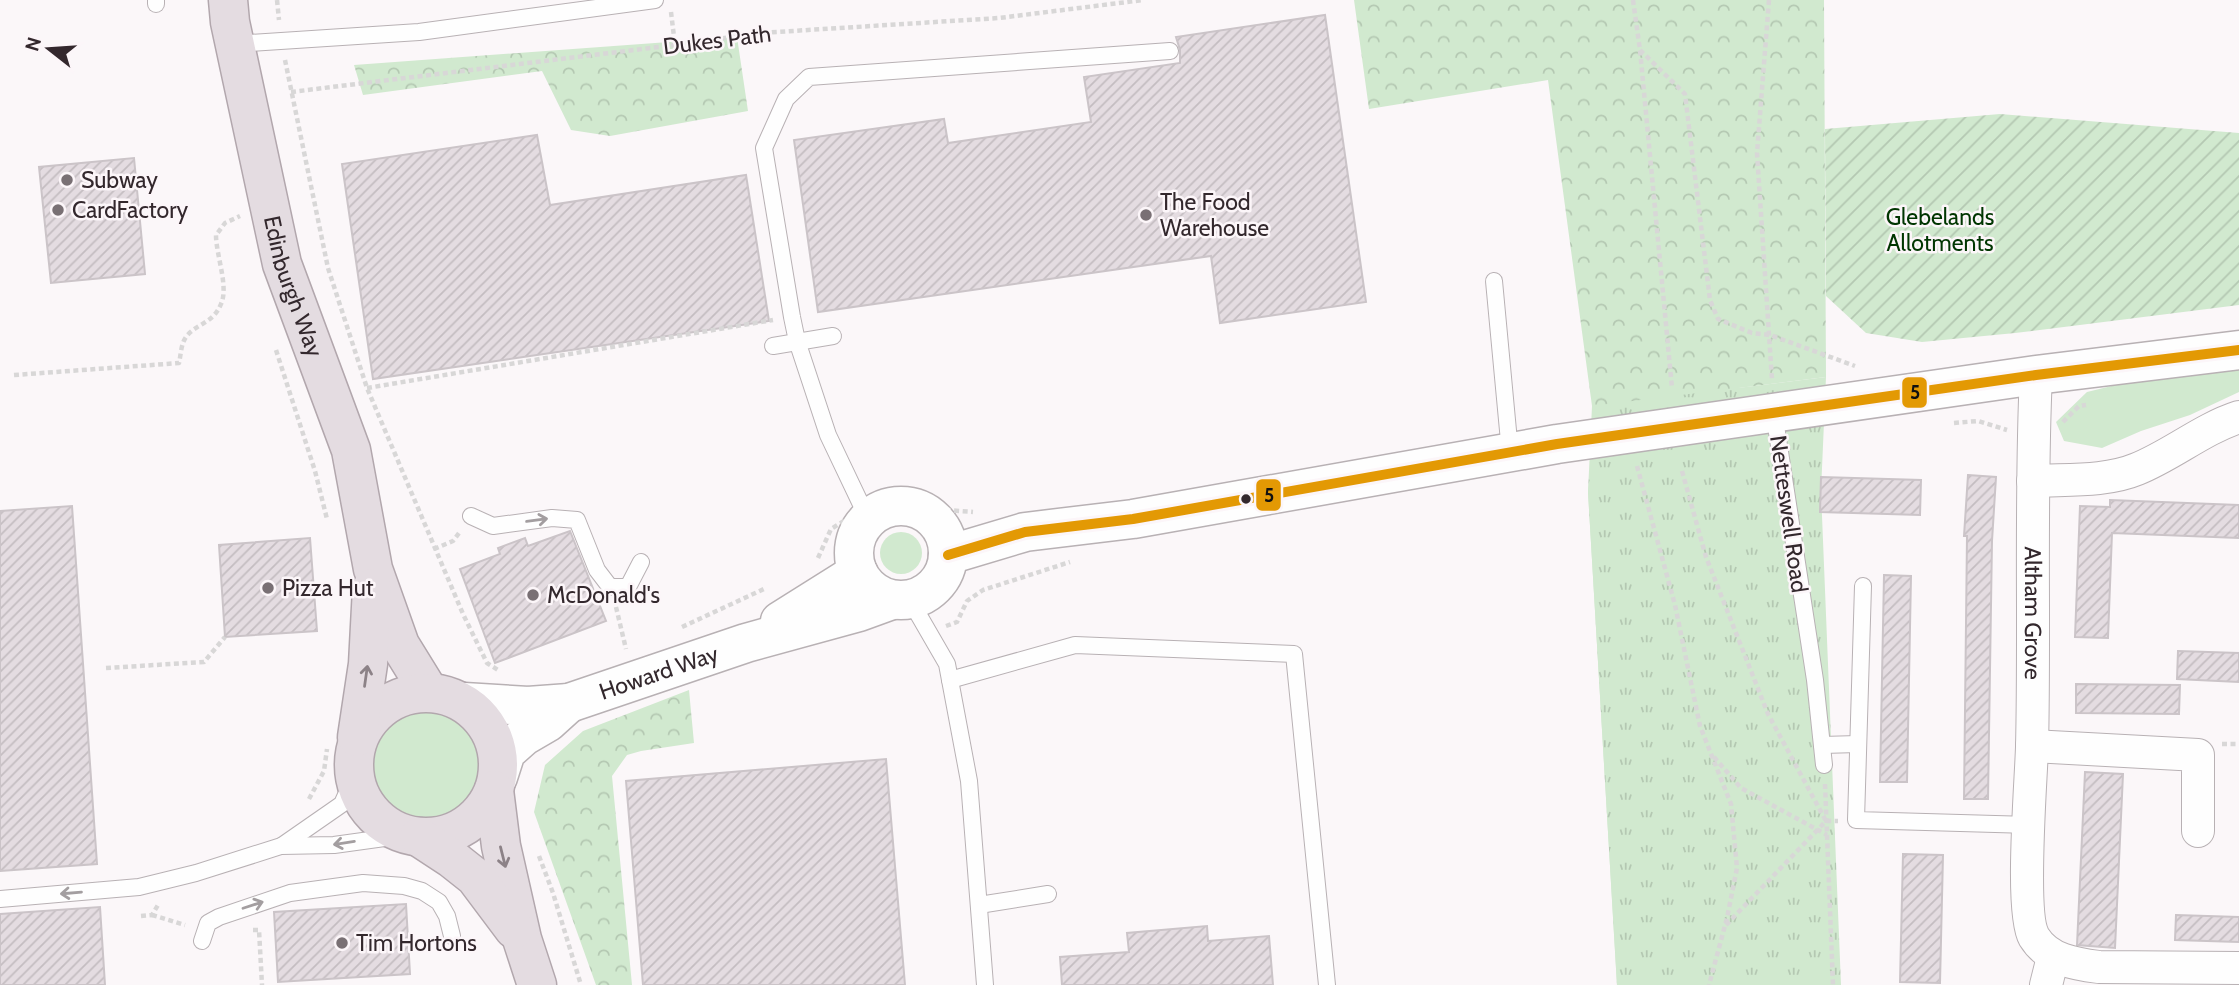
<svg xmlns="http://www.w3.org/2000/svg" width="2239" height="985" font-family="Cabin,sans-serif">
<defs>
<pattern id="forest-crowns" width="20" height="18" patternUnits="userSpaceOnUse" patternTransform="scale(1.75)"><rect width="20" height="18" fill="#d1e9cf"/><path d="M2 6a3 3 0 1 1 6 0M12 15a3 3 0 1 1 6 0" fill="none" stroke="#b4c8b2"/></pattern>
<pattern id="park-tufts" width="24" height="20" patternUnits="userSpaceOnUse" patternTransform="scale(1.75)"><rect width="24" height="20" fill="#d1e9cf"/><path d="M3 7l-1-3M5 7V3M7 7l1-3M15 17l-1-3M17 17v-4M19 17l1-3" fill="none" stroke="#b4c8b2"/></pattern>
<pattern id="garden-furrows" width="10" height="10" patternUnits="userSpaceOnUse" patternTransform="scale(1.75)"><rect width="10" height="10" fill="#d1e9cf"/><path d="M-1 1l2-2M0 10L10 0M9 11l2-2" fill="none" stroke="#b4c8b2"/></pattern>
<pattern id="building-hatch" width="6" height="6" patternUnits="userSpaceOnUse" patternTransform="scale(1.75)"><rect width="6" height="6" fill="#e4dce1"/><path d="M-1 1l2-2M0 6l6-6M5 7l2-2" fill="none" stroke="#c4bdc1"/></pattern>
</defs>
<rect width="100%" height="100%" fill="#fbf7f9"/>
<g fill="#d1e9cf">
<path d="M2239 359V392L2190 415 2141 431 2102 448 2064 441 2056 422 2087 392 2214 361Z"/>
<circle cx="901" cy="553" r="21"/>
<circle cx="425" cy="763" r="55"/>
</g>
<g fill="url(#forest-crowns)">
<path d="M1354 0H1824L1826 377 1739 388 1617 985 1588 492 1592 406 1548 80 1369 109Z"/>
<path d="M737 37 748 111 610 136 571 130 542 71 363 95 354 65Z"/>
<path d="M689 690 694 743 641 751 627 755 612 776 632 985H596L534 812 545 765 583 731Z"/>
</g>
<path fill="url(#park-tufts)" d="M1826 377 1821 491 1841 985H1617L1588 492 1592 452V406Z"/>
<path fill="url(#garden-furrows)" d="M2000 114 2239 133V305L2015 333 1922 342 1866 333 1826 296 1825 129Z"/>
<g fill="url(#building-hatch)" stroke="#cbc4c8" stroke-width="2">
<path d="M1325 15 1366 302 1220 323 1211 256 818 312 794 140 944 119 948 143 1091 122 1084 77 1180 63V50L1176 37Z"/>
<path d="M537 135 550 205 746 175 769 321 373 379 342 164Z"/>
<path d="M134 158 145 274 51 283 39 167Z"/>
<path d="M1968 475 1996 477 1992 541 1988 799H1964L1967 536H1964Z"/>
<path d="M1821 477 1921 480 1920 515 1820 512Z"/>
<path d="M2110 500 2239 505V538L2112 533 2108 638 2075 637 2080 506 2110 507Z"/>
<path d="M72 506 97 864 0 871V511Z"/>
<path d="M570 531 606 621 495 663 460 569 500 554 498 548 525 538 528 546Z"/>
<path d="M310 538 317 631 225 637 219 545Z"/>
<path d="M1884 575 1911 576 1907 782H1880Z"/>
<path d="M2178 651 2239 653V682L2177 679Z"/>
<path d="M2076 684 2180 685 2179 714 2076 713Z"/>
<path d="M886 759 905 985H643L626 781Z"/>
<path d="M2085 772 2123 774 2115 948 2077 945Z"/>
<path d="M1903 854 1943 855 1940 983 1900 982Z"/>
<path d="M406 904 410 974 278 982 274 912Z"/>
<path d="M100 907 105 985H0V914Z"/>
<path d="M2176 915 2239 917V942L2175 940Z"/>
<path d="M1207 926 1208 941 1269 936 1273 985H1062L1060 957 1129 952 1127 933Z"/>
</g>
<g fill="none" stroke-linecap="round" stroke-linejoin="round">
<g stroke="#b8b1b4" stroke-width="18">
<g id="service">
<path d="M156 0V4"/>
<path d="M235 44 419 32 655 0"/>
<path d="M1494 281 1510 452"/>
<path d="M773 346 833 336"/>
<path d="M1774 413 1815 680 1824 765"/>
<path d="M471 516 493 526 552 518 577 520 597 570 610 587H628L641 562"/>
<path d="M868 519 828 435 797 341 792 317 764 148 786 99 809 77 1170 51"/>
<path d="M1863 586 1856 820 2030 825"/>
<path d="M910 600 947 664 969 781 985 985"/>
<path d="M950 680 1075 645 1294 654 1327 985"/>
<path d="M1822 745 1858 744"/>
<path d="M283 845 342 804 354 777"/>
<path d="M0 899 139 887 196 873 281 846 334 845 406 835"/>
<path d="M979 905 1048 894"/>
<path d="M202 941 208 923 219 917 290 893 363 883 404 886 422 891 439 902 447 916 452 936"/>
</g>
</g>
<g stroke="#b8b1b4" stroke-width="34">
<g id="minor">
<path id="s1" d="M2036 375C2030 499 2035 623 2032 747 2031 782 2020 913 2034 937 2048 960 2075 964 2099 967L2239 968"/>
<path d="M2033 481C2066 479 2106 482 2137 469 2172 455 2202 429 2239 417"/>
<path d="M2032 746 2198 755V831"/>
<path d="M2046 985 2053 957"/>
</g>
</g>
<g stroke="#b8b1b4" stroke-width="41">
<g id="tertiary">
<circle cx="901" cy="553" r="47"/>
<path d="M948 555 1025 532 1133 519 1557 444 2036 375 2239 350"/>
<path d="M780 621 858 572"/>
<path id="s2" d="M464 702 528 706 569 703 746 643 859 612 892 600"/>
<path d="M498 777 506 752 524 736 548 722 569 703"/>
</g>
</g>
<g stroke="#b2a7ad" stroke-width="41">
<g id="trunk">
<path id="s3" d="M228 0 230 22 282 264 351 450 373 569 400 645 429 692"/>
<circle cx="426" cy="765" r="72"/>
<path d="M357 737 368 664 372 588"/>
<path d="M494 790 501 846 522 939 537 985"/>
<path d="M419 837 451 858 475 877 514 929"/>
</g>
</g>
<g stroke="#d8d7d7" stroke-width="4.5" stroke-dasharray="5 3.5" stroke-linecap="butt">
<path d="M277 0 279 20"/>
<path d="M1633 0 1640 50 1672 388"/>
<path d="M1769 0 1757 153 1772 380"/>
<path d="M671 12 675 45"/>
<path d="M1640 50 1685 94 1710 300 1718 319 1752 333 1770 335 1855 366"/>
<path d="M285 60 328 268 367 388 463 614 487 663 498 670"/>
<path d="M291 92 675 45 760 33 999 18 1143 0"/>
<path d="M276 350 315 471 327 519"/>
<path d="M14 375 179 363C181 354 181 344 186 337 195 324 213 324 221 304 229 287 216 255 216 235L225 223 240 216"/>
<path d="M367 388 773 320"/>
<path d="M2063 422 2079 406 2086 405"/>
<path d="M1954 423 1978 421 2007 430"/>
<path d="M1637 466 1675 605 1700 726 1731 804 1737 868 1727 918 1709 985"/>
<path d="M1682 471 1706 557 1768 714 1826 821"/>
<path d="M882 500C916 485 910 500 939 508 949 511 962 511 973 512"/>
<path d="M434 549 453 541 459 533"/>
<path d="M818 558 831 529 847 519"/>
<path d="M616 607 626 649"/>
<path d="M946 626 957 622 967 601 983 590 1070 562"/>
<path d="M682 627 766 588"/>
<path d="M106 668 204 662 225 637"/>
<path d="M2222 744H2239"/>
<path d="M1714 757 1741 788 1827 835"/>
<path d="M1825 784 1833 985"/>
<path d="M309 799 324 771 327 749"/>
<path d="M539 856 553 893 581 985"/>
<path d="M152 915 185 925"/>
<path d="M141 916 152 915 158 905"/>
<path d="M1726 925 1826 821H1838"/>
<path d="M253 930H259L262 985"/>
</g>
<use href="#service" stroke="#fefefe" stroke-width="16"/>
<use href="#minor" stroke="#fefefe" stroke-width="32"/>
<use href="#tertiary" stroke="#fefefe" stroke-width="38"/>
<use href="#trunk" stroke="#e4dce1" stroke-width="38"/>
<g stroke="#fcf6f9" stroke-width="16">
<path id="bus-1" d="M948 555 1025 532 1133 519 1557 444 2036 375 2239 350"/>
</g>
<use href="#bus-1" stroke="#e39904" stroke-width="10"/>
</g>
<defs><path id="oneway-shaft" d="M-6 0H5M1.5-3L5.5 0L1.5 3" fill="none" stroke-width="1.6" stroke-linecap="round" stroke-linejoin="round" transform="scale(1.75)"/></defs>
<g stroke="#a39ea0">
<use href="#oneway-shaft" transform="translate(537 520) rotate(-8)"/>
<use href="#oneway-shaft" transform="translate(344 843) rotate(171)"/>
<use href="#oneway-shaft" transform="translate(71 893) rotate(175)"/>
<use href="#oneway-shaft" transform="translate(253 905) rotate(-18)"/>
</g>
<g stroke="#8c8287">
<use href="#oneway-shaft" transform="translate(366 676) rotate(-82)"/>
<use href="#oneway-shaft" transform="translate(503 857) rotate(76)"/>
</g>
<g fill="#797074" stroke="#fcf6f9" stroke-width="2.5">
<circle cx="67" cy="180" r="7"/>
<circle cx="58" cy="210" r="7"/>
<circle cx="1146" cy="215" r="7"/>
<circle cx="268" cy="588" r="7"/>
<circle cx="533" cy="595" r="7"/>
<circle cx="342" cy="943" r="7"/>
</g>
<circle fill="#33282d" stroke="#fcf6f9" stroke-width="2.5" cx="1246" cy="499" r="6"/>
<g text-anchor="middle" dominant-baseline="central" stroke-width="5" stroke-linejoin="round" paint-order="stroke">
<g font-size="23" fill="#33282d" stroke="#fcf6f9">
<text transform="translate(717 40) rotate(-7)">Dukes Path</text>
<text stroke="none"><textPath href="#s3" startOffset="294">Edinburgh Way</textPath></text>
<text transform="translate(1789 514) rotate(82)">Netteswell Road</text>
<text stroke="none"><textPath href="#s1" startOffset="238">Altham Grove</textPath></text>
<text stroke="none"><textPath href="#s2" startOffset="200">Howard Way</textPath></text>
</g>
<g font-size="23" fill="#33282d" stroke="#fcf6f9" text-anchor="start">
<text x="81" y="180">Subway</text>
<text x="1160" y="202">The Food<tspan x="1160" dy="26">Warehouse</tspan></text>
<text x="72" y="210">CardFactory</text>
<text x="282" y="588">Pizza Hut</text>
<text x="547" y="595">McDonald's</text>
<text x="356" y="943">Tim Hortons</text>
</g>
<g font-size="23" fill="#003601" stroke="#fcf6f9">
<text x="1940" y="217">Glebelands<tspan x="1940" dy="26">Allotments</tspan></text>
</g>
</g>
<g stroke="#fcf6f9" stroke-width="2.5">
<rect x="1901" y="376" width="27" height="33" rx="7" fill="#e39904"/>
<rect x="1255" y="478" width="27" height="34" rx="7" fill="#e39904"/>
</g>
<g font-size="19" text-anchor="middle" font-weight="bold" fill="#111">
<text x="1915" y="399">5</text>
<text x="1269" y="502">5</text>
</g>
<g transform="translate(49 49) rotate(287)" stroke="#fcf6f9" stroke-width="5" paint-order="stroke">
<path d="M0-5L12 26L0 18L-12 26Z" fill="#33282d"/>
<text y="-10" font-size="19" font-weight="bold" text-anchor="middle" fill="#33282d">N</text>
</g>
</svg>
